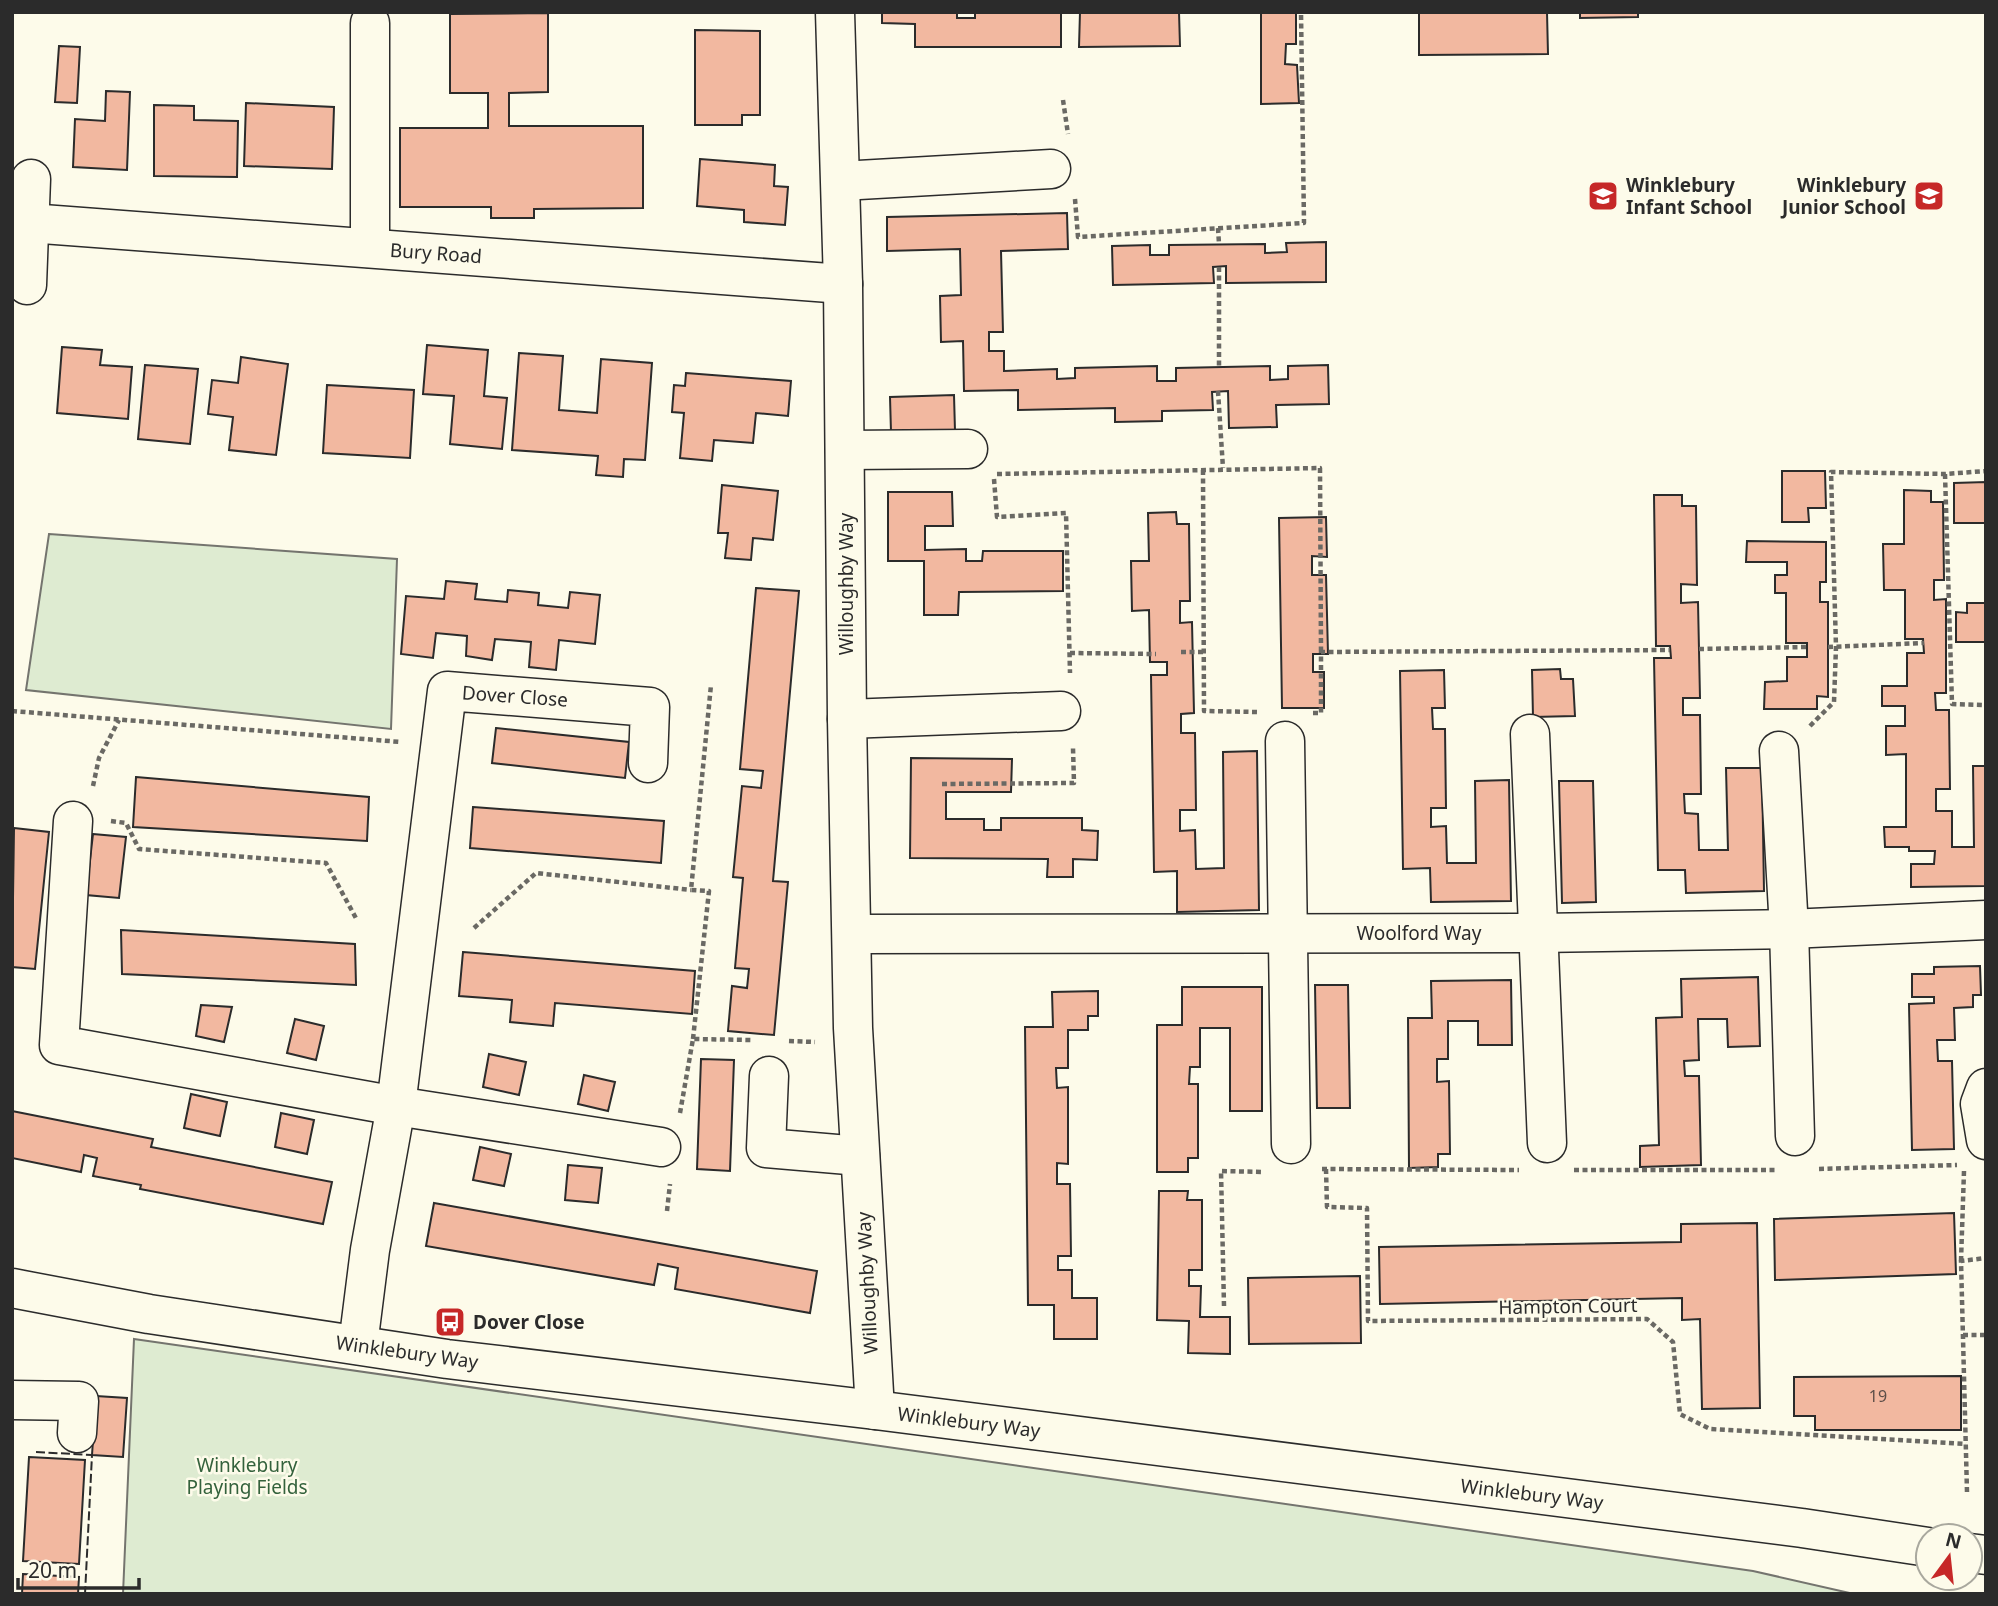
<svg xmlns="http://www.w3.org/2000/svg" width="1998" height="1606" font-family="'Noto Sans',sans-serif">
<rect width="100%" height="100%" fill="#fdfbea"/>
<g fill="#deebd1" stroke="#74746e" stroke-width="2">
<path d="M49 534 397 559 391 729 26 690Z"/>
<path d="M134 1339 1753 1571 1854 1594H123Z"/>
</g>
<g fill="#f2b8a0" stroke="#2b2b2b" stroke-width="2">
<path d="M882 12H957V18H975V12H1061V47H915V24L882 23Z"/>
<path d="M1080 12H1179L1180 46 1079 47Z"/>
<path d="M1261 12H1296V44H1286L1285 64 1297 65 1299 103 1261 104Z"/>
<path d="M1419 12H1547L1548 54 1419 55Z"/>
<path d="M1580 12H1638V17L1580 18Z"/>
<path d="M548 13V92L509 93V126H643V208L534 209V218H491V207H400V128H488V93H450V14Z"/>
<path d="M695 30 760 31V115H742V125H695Z"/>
<path d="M59 46 80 47 77 103 55 102Z"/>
<path d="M106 91 130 92 127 170 73 167 75 119 105 121Z"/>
<path d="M246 103 334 107 332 169 244 166Z"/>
<path d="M154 105 194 106V120L238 121 237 177 154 176Z"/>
<path d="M700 159 775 165 774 186 788 187 785 225 744 222V210L697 206Z"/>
<path d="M1067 213 1068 249 1001 251 1003 332H989V351H1004V371L1057 369V379L1075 378V368L1157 366V381H1176V368L1270 366V380L1288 379V366L1328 365 1329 404 1276 405 1277 427 1229 428 1228 391 1212 392 1213 410 1162 411V421L1115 422V408L1018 410V390L964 391 963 341 941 342 940 296 961 295 960 249 887 251V217Z"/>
<path d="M1326 242V282L1226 283V266L1213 267 1214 283 1113 285 1112 246 1150 245V255H1169V245L1265 244V253L1287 252 1286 243Z"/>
<path d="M427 345 488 350 484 396 507 398 502 449 450 444 454 396 423 394Z"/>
<path d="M62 347 102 350 100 365 132 367 128 419 57 413Z"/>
<path d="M519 353 563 356 559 410 597 413 601 359 652 363 645 460 624 459 623 477 596 475 598 456 512 450Z"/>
<path d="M241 357 288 364 276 455 229 450 233 417 208 414 212 380 238 383Z"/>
<path d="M145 365 198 369 190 444 138 439Z"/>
<path d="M686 373 791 381 788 416 756 413 753 443 714 440 712 461 680 458 684 413 672 412 674 385 685 386Z"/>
<path d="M327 385 414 390 410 458 323 453Z"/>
<path d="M954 395 955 431 891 432 890 397Z"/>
<path d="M1782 471H1825L1826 508H1808L1809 522H1782Z"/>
<path d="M1986 482V523H1954V483Z"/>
<path d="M722 485 778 491 773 540 753 538 751 560 725 558 728 533H718Z"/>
<path d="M1904 490 1931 491V502H1943L1944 580H1934V600L1946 599V693H1935L1936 710H1949L1950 789H1936V811H1952V847H1974L1973 766H1986V886L1911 887V864H1934L1935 851H1909V847H1885L1884 827H1906V754L1886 755V726H1905V706H1882V686H1907V653H1924L1923 639H1905V590H1884L1883 544H1904Z"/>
<path d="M888 492H952L953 526H925V550L966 549V561H982L983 551H1063V591L959 592 958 615H924V561H888Z"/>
<path d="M1654 495H1682V506H1696L1697 585 1681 584V603L1698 602 1700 698H1683V715H1700L1701 794H1684L1685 813 1698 814 1699 850H1728L1726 768H1762L1764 891 1686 893 1685 870H1658L1654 658H1671L1670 646H1656Z"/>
<path d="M1176 512 1177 524H1189L1190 601H1180V623L1192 622 1194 713 1181 714V733H1195L1196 810H1180V831L1195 830 1196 869 1224 868 1223 752 1257 751 1259 910 1177 912V871L1154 872 1151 675H1167V662H1150L1149 610 1132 611 1131 561H1149L1148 513Z"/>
<path d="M1326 517 1327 557 1312 556V575H1326L1328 654H1313V672H1324V708H1282L1279 518Z"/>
<path d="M1747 541 1826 542V582H1820V602H1828V697L1817 696V709H1764L1765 682 1787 681V657H1807V643H1786V593H1775V575H1787V562H1746Z"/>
<path d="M446 581 477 584 475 599 507 602 508 590 539 593 538 605 568 608 570 592 600 595 595 644 559 640 556 670 529 667 531 642 495 639 492 660 466 656 467 636 436 633 433 658 401 654 406 596 444 599Z"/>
<path d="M756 588 799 591 773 881 788 882 774 1035 728 1031 732 986 747 988 749 969 735 968 743 878 733 877 742 786 761 788 763 771 740 769Z"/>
<path d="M1967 603H1986V642H1956V612L1967 613Z"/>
<path d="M1560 669 1561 679H1573L1575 716 1533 717 1532 670Z"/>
<path d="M1444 670 1445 708H1432L1433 729H1445L1446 808H1431V827L1446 826 1447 863H1476L1475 781 1509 780 1511 901 1431 902 1430 868 1403 869 1400 671Z"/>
<path d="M496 728 629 742 625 778 492 763Z"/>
<path d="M911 758 1012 759 1011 792H946V819H984V830H1001V818H1082V830L1098 831 1097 860 1073 859V877H1047L1048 859 910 858Z"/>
<path d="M136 777 369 797 367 841 133 827Z"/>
<path d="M1559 781H1593L1596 902 1562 903Z"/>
<path d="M473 807 664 821 661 863 470 848Z"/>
<path d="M14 828 49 832 35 969 12 967Z"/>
<path d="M93 834 126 837 119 898 86 895Z"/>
<path d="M121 930 355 944 356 985 122 974Z"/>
<path d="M463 952 695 971 692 1014 555 1003 553 1026 510 1022 512 1000 459 996Z"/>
<path d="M1980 966 1981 995H1973V1007L1954 1008 1955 1040H1937L1938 1061H1952L1954 1149 1912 1150 1909 1004 1934 1003V997H1912V974H1934V967Z"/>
<path d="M1758 977 1760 1046 1728 1047 1727 1019H1698L1699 1060 1684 1061 1685 1076H1699L1701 1165 1640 1167V1146L1659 1145 1656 1018 1682 1017 1681 979Z"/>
<path d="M1511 980 1512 1045H1478V1021H1448V1059H1437V1082L1449 1081 1450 1154H1438V1167L1409 1168 1408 1018H1432L1431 981Z"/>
<path d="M1315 985H1348L1350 1108H1317Z"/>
<path d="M1182 987H1262V1111H1230V1028H1200V1067H1190L1189 1084H1198V1158H1188V1172H1157V1025H1182Z"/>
<path d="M1098 991V1016H1088V1030H1068V1068H1056L1057 1088 1068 1087V1164L1057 1163V1184H1070L1071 1256H1058V1270H1072V1298H1097V1339H1054V1305H1028L1025 1027H1053L1052 992Z"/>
<path d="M201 1005 232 1007 224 1042 196 1036Z"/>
<path d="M295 1019 324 1026 316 1060 287 1053Z"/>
<path d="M489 1054 526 1062 519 1095 483 1087Z"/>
<path d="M701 1059 734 1060 730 1171 697 1169Z"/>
<path d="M584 1075 615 1082 608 1111 578 1104Z"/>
<path d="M191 1094 227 1102 220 1136 184 1128Z"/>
<path d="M12 1111 153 1139 151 1147 332 1182 323 1224 140 1189 141 1185 93 1176 97 1158 84 1155 81 1172 12 1158Z"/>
<path d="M281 1113 314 1120 307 1154 275 1147Z"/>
<path d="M480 1147 511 1154 504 1186 473 1180Z"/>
<path d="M568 1165 602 1168 598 1203 565 1200Z"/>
<path d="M1159 1191H1188L1187 1200H1202V1270H1189V1286H1201L1200 1317H1230V1354L1188 1353 1189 1321 1157 1320Z"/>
<path d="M434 1203 817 1271 810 1313 675 1289 678 1268 658 1264 654 1285 426 1246Z"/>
<path d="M1954 1213 1956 1274 1775 1280 1774 1219Z"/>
<path d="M1757 1223 1760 1408 1702 1409 1700 1319 1682 1320V1298L1380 1304 1379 1247 1681 1242V1224Z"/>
<path d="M1360 1276 1361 1343 1249 1344 1248 1278Z"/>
<path d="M1961 1376V1430H1815V1416H1794V1377Z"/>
<path d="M96 1396 127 1398 123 1457 92 1455Z"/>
<path d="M29 1457 85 1460 79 1564 23 1561Z"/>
<path d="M23 1574 79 1577 78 1594H22Z"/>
</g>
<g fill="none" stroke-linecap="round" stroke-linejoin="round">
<g stroke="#2b2b2b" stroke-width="41">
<g id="minor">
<path d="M835 12 843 284 847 719 853 1028 875 1410"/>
<path d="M370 23V248"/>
<path d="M841 181 1051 169"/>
<path d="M29 223 843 284"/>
<path d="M27 285 31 179"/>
<path d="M845 450 968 449"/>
<path d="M847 719 1061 711"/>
<path d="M1530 734 1547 1143"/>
<path d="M1285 741 1291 1144"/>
<path d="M1779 751 1789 929 1795 1136"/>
<path d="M73 821 59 1045 396 1106 661 1147"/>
<path d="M852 934 1538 933 1789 929 1986 920"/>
<path d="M769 1076 766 1148 860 1156"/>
<path d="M1986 1088 1980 1104 1986 1140"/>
<path d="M12 1288 149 1314 447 1359 875 1410 1802 1528 1928 1547"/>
<path d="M358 1345 370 1250 396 1106 447 691 650 707 648 763"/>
<path d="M12 1400 79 1401 77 1433"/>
<path d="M1970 1553 1986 1555"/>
</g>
</g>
<g stroke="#6a6964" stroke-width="4.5" stroke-dasharray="5 3.5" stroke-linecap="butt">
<path d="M1063 100 1068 134"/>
<path d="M1075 199 1078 237 1304 223 1301 12"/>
<path d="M1218 228 1219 244"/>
<path d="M1219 267V367"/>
<path d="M1218 391 1223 468"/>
<path d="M1203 470 1204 711 1258 712"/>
<path d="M997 474 1320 468 1321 652"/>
<path d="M1945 474 1952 704 1986 705"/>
<path d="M994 479 997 517 1066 513 1070 673"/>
<path d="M1828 647 1924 643"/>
<path d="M1699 649 1807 647"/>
<path d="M1181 652H1204"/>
<path d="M1070 653 1156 654"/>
<path d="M12 711 401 742"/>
<path d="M1313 713H1321V652L1670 650"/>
<path d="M1810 726 1834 702 1836 647 1831 472 1945 474 1986 471"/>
<path d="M942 784 1074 783 1073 748"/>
<path d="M93 786 99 758 119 720"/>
<path d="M111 821 126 823 139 849 326 863 357 920"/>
<path d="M474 928 536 873 691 890"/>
<path d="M693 1039 709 891 691 890 711 685"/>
<path d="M789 1041 815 1042"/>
<path d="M680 1113 693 1039 752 1040"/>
<path d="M1322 1169 1519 1170"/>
<path d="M1326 1169 1327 1207 1367 1208 1368 1321 1647 1319 1673 1342 1680 1414 1710 1429 1966 1444"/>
<path d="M1819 1169 1957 1165"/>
<path d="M1574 1170H1775"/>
<path d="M667 1211 670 1184"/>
<path d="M1961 1261 1964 1171"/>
<path d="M1224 1306 1221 1171 1264 1172"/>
<path d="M1963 1335H1986"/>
<path d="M1967 1492 1961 1261 1986 1258"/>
</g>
<use href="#minor" stroke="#fdfbea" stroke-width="38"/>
<path stroke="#2b2b2b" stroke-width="2" stroke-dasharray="9 3.5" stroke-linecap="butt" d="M36 1452 92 1455 85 1594"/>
</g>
<defs>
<g id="school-square" transform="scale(1.575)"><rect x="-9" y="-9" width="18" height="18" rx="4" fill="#c62828" stroke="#fdfbea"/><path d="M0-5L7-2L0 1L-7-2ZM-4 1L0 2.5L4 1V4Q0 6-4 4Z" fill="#fff"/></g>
<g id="bus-square" transform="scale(1.575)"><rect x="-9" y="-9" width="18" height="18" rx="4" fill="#c62828" stroke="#fdfbea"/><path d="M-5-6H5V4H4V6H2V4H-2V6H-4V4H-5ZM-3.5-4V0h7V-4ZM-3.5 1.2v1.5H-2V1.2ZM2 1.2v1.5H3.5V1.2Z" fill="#fff"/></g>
</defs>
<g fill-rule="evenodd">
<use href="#school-square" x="1603" y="196"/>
<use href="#school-square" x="1929" y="196"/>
<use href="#bus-square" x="450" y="1322"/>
</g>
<g text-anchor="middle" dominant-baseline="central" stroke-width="5" stroke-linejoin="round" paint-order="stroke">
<g font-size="16" fill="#5d4e48">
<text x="1878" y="1396">19</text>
</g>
<g font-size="19" font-weight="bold" fill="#2b2b2b" stroke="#fdfbea" text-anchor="start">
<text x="1626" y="185">Winklebury<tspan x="1626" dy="22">Infant School</tspan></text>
<text x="1906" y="185" text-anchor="end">Winklebury<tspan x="1906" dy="22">Junior School</tspan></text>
<text x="473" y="1322">Dover Close</text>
</g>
<g font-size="19" fill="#2b2b2b" stroke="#fdfbea">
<text transform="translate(436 253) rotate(4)">Bury Road</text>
<text transform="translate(846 584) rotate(-90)">Willoughby Way</text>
<text transform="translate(515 696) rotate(4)">Dover Close</text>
<text x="1419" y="933">Woolford Way</text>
<text transform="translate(867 1283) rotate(-93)">Willoughby Way</text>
<text transform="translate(1568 1306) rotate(-1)">Hampton Court</text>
<text transform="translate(407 1352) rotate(8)">Winklebury Way</text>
<text transform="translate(969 1422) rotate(7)">Winklebury Way</text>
<text transform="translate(1532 1494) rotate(7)">Winklebury Way</text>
</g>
<g font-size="19" fill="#34623c" stroke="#fdfbea">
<text x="247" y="1465">Winklebury<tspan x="247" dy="22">Playing Fields</tspan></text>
</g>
</g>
<rect width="1998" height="1606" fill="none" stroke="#2b2b2b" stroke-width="28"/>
<g transform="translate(1949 1557) rotate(15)"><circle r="33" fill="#fdfbea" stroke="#a9a89e" stroke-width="2"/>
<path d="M0-5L12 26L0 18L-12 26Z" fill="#c62828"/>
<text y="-10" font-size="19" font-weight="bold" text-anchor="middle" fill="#2b2b2b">N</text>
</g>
<path d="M18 1578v10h121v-10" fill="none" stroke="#2b2b2b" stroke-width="3.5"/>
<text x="28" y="1578" font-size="21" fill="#2b2b2b" stroke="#fdfbea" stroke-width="5" paint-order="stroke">20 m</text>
</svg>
